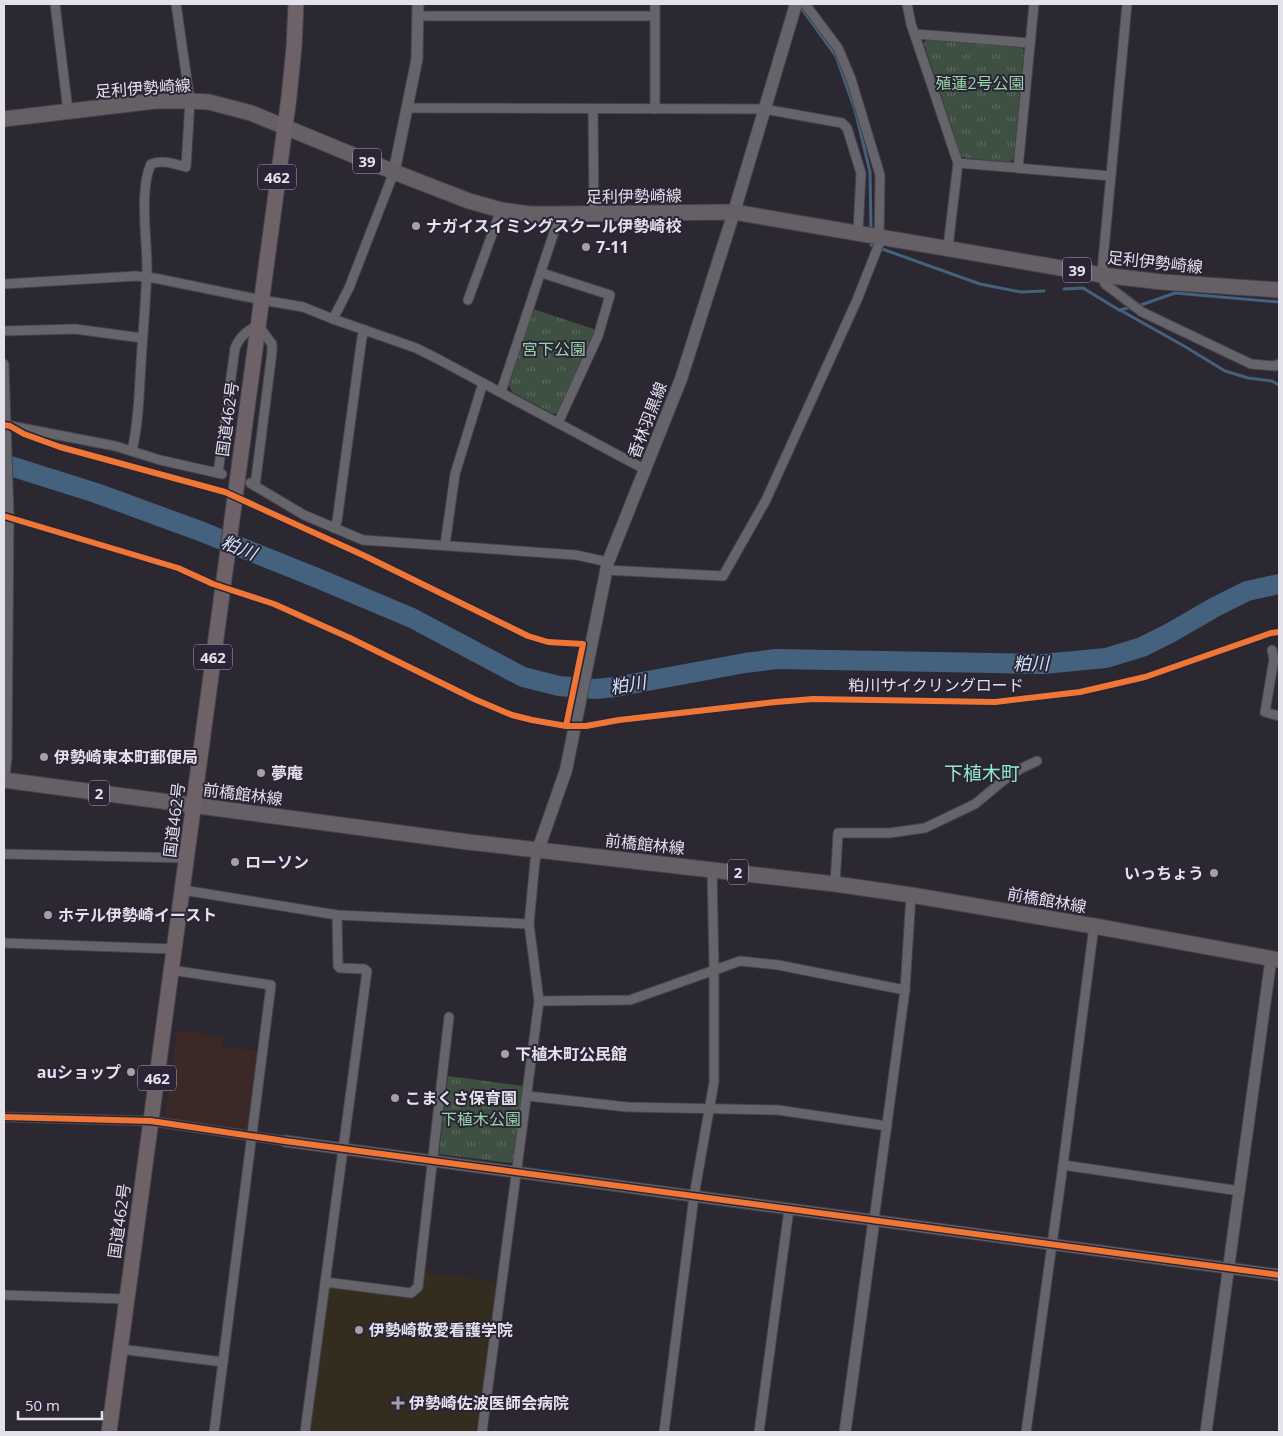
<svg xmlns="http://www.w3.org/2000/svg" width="1283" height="1436" font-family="'Open Sans','Noto Sans JP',sans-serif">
<defs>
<pattern id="park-tufts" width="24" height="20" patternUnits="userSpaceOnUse" patternTransform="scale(1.25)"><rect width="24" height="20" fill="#3e5042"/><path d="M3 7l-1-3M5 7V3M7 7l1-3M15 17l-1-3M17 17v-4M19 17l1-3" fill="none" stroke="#5a695d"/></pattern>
</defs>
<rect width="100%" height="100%" fill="#2b2832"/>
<path fill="#3b2928" d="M177 1030 223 1037 221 1046 260 1051 250 1126 244 1129 165 1118Z"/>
<path fill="#352c20" d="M423 1272 498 1282 477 1432H308L328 1288 333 1286 413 1295Z"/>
<g fill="url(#park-tufts)">
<path d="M927 37 1020 46 1024 50 1014 158 1009 163 967 158 961 156 924 44Z"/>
<path d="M533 309 597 330 559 412 553 414 512 392 509 385Z"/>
<path d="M448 1076 524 1086 513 1161 511 1163 439 1154Z"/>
</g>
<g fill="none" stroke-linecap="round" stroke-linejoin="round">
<g stroke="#44617e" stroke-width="3">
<path d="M800 6 836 56 855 110 870 172 871 231"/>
<path d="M871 240V245L980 284 1021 292 1044 291"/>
<path d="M1064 289 1083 288 1119 310 1132 307"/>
<path d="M1138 306 1175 293 1279 302"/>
<path d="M1120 310 1184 346 1225 371 1248 378 1272 381 1279 385"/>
</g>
<path stroke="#44617e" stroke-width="20" d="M4 464 96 493 200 531 317 578 412 618 523 677 559 686 595 689 615 687 745 663 776 659 1043 664 1106 658 1142 647 1170 633 1215 607 1247 591 1279 584"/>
<g stroke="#46434b" stroke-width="11">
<g id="minor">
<path d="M55 4 68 111"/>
<path d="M907 4 911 24 958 163 948 247"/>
<path d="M1127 4 1103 260 1102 275 1105 284 1142 312 1251 364 1275 366 1279 364"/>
<path d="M418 16H655"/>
<path d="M915 34 1030 43"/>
<path d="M408 108 764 109 842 123 847 128 861 173 858 232"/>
<path d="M593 109 594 213"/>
<path d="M655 109V4"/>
<path d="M958 163 1111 176"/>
<path d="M1018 168 1034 4"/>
<path d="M542 273 610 295 598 336 558 423"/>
<path d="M4 284 136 276 154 278 262 300 303 307 333 319 416 348 436 358 646 470"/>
<path d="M468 300 501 210"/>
<path d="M333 319 349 288 394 172"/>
<path d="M4 331 75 329 142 338"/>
<path d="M4 364 9 514 7 759 4 783"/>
<path d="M501 392 560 214"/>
<path d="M6 425 115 446 160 460 222 474"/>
<path d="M132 450C139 422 139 391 141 363 143 331 146 299 147 267 147 239 139 190 151 164 162 159 175 164 186 167L190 101 176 4"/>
<path d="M218 473 235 348C240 336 247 331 258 325L272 344V352L255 486"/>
<path d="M250 483 304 515 363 540 576 555 608 562"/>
<path d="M334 528 337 521 362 337 365 330"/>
<path d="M445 545 455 474 483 383"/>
<path d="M605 570 723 576 766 500 857 300 879 244 880 175 851 79 838 48 805 4"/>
<path d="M1272 650 1274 659 1265 712 1279 716"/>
<path d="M4 854 187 858"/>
<path d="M835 884 838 833H889L925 828 975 804 1004 780 1020 769 1037 761"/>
<path d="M183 890 337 915 529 924"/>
<path d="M4 943 174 949"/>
<path d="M171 970 271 985 214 1432"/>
<path d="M539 1001 630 1000 740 961 778 965 905 990"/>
<path d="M528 1096 627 1107 778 1110 887 1126"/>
<path d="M4 1117 151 1121 285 1141"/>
<path d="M1063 1165 1240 1191"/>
<path d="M874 1220 905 990 911 895"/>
<path d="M325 1282 411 1293 418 1287 449 1017"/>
<path d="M4 1295 126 1299"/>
<path d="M120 1349 223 1362"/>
<path d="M305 1432 367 971 364 969 340 968 338 966 337 915"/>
<path d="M482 1432 539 1001 529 924 535 861 538 850"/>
<path d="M664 1432 694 1196 714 1082V969L712 869"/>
<path d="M759 1432 789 1209"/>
<path d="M1026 1432 1063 1165 1094 926"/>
</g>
</g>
<g stroke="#46434b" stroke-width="13">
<g id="tertiary">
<path d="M394 172 417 59 418 4"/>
<path d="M285 1141 1279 1275"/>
<path d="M845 1432 874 1220"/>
<path d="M1206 1432 1271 959"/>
</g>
</g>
<g stroke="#46434b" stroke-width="14">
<path id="secondary" d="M538 850 566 770 608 562 681 379 734 212 796 4"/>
</g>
<g stroke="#46434b" stroke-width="17">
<g id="primary">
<path d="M4 119 155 101H190L209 102 251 113 394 172 469 201 501 210 530 214H560L734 212 1102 275 1162 282 1279 290"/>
<path d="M4 780 468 842 835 884 911 895 1094 926 1279 960"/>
</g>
</g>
<g stroke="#46434b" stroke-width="17">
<path id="trunk" d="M109 1432 289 97 294 47 296 4"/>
</g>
<use href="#minor" stroke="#66646b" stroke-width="9"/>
<use href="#tertiary" stroke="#66646b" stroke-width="11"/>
<use href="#secondary" stroke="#66646b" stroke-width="12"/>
<use href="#primary" stroke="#675f66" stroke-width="15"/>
<use href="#trunk" stroke="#6c6268" stroke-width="15"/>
<g stroke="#2a2436" stroke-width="9">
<g id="cycleway">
<path d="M4 425 10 426 24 434 60 447 225 492 365 556 528 636 548 642 583 644 566 726"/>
<path d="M4 516 178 568 213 584 274 604 350 638 474 699 512 715 532 720 566 726H586L619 720 776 702 813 699 995 702 1080 692 1145 677 1271 633 1279 632"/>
<path d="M4 1117 151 1121 285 1141 1279 1275"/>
</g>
</g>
<use href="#cycleway" stroke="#f07635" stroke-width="6"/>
</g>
<g fill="#a3a0ab" stroke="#2a2436" stroke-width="2">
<circle cx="416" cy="226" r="5"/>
<circle cx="586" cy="247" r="5"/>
<circle cx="44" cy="757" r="5"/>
<circle cx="261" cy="773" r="5"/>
<circle cx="235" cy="862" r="5"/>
<circle cx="1214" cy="873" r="5"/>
<circle cx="48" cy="915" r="5"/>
<circle cx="505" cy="1054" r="5"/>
<circle cx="131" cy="1072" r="5"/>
<circle cx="395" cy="1098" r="5"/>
<circle cx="359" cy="1330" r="5"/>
<path d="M395.5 1395.5h5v5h5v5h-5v5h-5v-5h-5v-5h5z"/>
</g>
<g text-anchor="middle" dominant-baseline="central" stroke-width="4" stroke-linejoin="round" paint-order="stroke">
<g fill="#2a2436" stroke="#aca8b5" stroke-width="1">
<rect x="353" y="148.5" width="28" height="25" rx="4"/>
<rect x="258" y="164.5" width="38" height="25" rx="4"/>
<rect x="1063" y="257.5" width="28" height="25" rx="4"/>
<rect x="194" y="644.5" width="38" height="25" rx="4"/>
<rect x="89" y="780.5" width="20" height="25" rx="4"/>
<rect x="728" y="859.5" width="20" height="25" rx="4"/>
<rect x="138" y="1065.5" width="38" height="25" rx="4"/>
</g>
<g font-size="15" font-weight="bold" fill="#e4e0ec">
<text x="367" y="161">39</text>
<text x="277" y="177">462</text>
<text x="1077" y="270">39</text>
<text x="213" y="657">462</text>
<text x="99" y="793">2</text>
<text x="738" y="872">2</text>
<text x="157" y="1078">462</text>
</g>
<g font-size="16" fill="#99d6a5" stroke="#2a2436">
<text x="980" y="83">殖蓮2号公園</text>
<text x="554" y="349">宮下公園</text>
<text x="481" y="1119">下植木公園</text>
</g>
<g font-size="16" fill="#e4e0ec" stroke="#2a2436">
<text transform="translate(143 88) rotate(-4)">足利伊勢崎線</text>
<text transform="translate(634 196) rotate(-1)">足利伊勢崎線</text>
<text transform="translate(1155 262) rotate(6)">足利伊勢崎線</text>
<text transform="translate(227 419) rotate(-82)">国道462号</text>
<text transform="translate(647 420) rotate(-69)">香林羽黒線</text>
<text x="936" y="685">粕川サイクリングロード</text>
<text transform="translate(243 794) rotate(7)">前橋館林線</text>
<text transform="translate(174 820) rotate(-83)">国道462号</text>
<text transform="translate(645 844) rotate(6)">前橋館林線</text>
<text transform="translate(1047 900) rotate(10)">前橋館林線</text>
<text transform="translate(119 1221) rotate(-82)">国道462号</text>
</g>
<g font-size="16" font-weight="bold" fill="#e4e0ec" stroke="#2a2436" text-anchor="start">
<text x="426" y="226">ナガイスイミングスクール伊勢崎校</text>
<text x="596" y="247">7-11</text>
<text x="54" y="757">伊勢崎東本町郵便局</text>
<text x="271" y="773">夢庵</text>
<text x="245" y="862">ローソン</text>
<text x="1204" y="873" text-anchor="end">いっちょう</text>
<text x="58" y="915">ホテル伊勢崎イースト</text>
<text x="515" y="1054">下植木町公民館</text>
<text x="121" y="1072" text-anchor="end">auショップ</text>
<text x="405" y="1098">こまくさ保育園</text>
<text x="369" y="1330">伊勢崎敬愛看護学院</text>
<text x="409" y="1403">伊勢崎佐波医師会病院</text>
</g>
<g font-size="18" font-style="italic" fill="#cee4f9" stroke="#2a2436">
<text transform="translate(239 547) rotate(22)">粕川</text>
<text transform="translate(1031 663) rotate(-1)">粕川</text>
<text transform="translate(628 684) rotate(-9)">粕川</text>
</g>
<g font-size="19" fill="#92eac6" stroke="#2a2436">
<text x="982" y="773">下植木町</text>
</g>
</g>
<rect width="1283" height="1436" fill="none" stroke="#e4e0ec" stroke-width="10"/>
<path d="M18 1411v8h84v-8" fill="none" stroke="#e4e0ec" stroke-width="2.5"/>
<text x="25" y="1411" font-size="15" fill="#e4e0ec" stroke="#2a2436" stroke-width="4" paint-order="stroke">50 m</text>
</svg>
